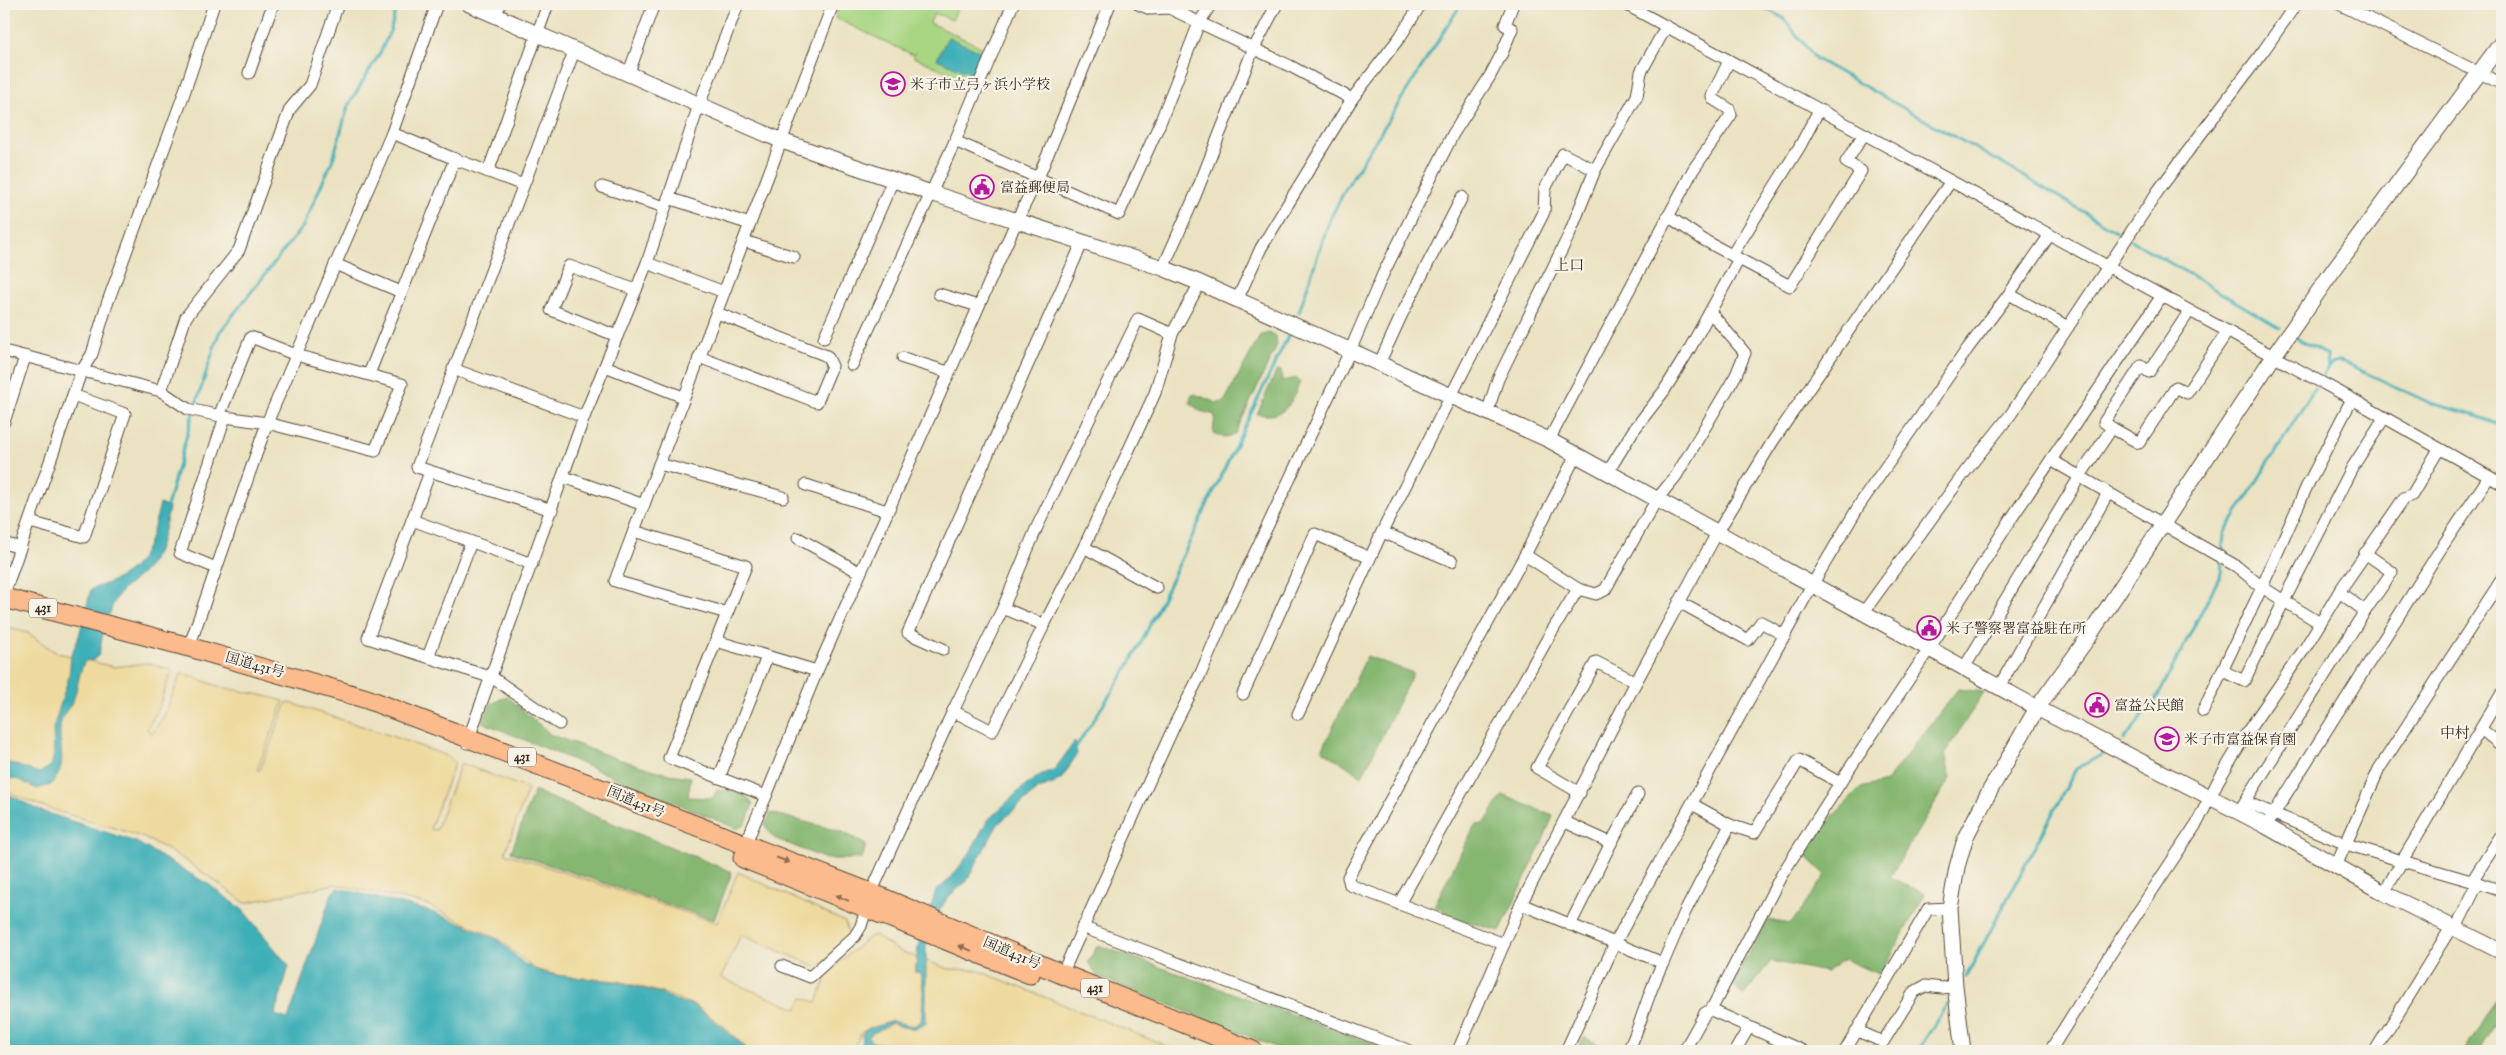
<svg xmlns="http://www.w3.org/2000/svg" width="2506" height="1055" font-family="'IM FELL Great Primer','Noto Serif JP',serif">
<rect width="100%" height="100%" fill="#f7f3e8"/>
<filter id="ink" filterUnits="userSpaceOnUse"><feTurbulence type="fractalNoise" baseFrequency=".02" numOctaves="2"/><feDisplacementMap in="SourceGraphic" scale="10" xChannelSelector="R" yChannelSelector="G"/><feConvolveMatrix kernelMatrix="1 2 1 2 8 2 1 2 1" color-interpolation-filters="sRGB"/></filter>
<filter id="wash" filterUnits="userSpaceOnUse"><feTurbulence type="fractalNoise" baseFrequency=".0096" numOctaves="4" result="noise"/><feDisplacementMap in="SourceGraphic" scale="20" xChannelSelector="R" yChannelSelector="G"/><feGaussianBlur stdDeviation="1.12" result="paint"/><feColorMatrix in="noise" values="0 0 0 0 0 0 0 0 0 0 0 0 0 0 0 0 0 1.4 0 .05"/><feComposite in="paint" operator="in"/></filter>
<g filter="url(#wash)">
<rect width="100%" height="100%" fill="#ebe2c1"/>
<path fill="#a9d683" stroke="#728050" d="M840 4H960L952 20 934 13 930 23 988 50 973 83 913 57 915 52 913 55 835 18Z"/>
<g fill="#86b771" stroke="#607048">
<path d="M1268 333 1276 336 1277 345 1236 432 1233 436 1223 437 1213 433 1215 415 1200 411 1190 403 1191 396 1195 394 1217 403 1224 402 1260 336Z"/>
<path d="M1277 370 1281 371 1282 381 1297 378 1300 382C1290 405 1286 419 1257 414Z"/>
<path d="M1367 656 1413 673 1362 776 1322 750Z"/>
<path d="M1958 689 1984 692 1945 753 1950 778 1890 877 1925 894 1880 975 1844 959 1826 972 1771 961 1743 996 1732 983 1768 920 1791 924 1826 875 1805 855 1825 824 1861 788 1886 782Z"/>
<path d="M507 696 551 735 618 759 668 774 691 777 688 797 713 798 717 790 743 793 753 804 746 823 738 829 482 722 491 704Z"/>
<path d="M534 791 732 872 714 920 511 852Z"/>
<path d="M1503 795 1553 816 1540 847 1500 931 1460 920 1434 906 1475 825 1484 824Z"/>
<path d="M771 813 843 832 866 845 862 859H826L774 838 765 825Z"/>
<path d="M1098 945 1394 1051H1285L1097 976 1088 962Z"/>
<path d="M2502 989V1011L2478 1051H2465Z"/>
<path d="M1584 1037 1611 1051H1577Z"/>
</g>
<path fill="#eeda9e" stroke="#94825e" d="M4 627 28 633 55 652 94 662 114 667 147 663 172 670 158 709 147 729 152 734 165 714 181 673C196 676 210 685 226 688 246 692 263 695 284 701L257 770H260L287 702 377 731 442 754 455 762 430 829 436 830 461 763 528 789 505 853 717 923 738 872 845 922 849 936 818 967 741 935 721 978 797 1009 803 998 817 1002 829 971 869 937 874 935 899 951 949 969 977 970 1179 1051H943L872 1042 868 1037 873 1033 871 1027 862 1032 852 1051H750L721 1024 694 1005 663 993 619 981 562 976 534 969 501 940 425 904 335 884 245 903C216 882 175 850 141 837 96 820 47 813 4 789Z"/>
<g fill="#3eafb7" stroke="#3c6c6a">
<path d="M948 37 981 52 971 74 937 59Z"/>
<path d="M160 504 169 508C165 524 162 546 153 560 139 583 116 585 110 614L106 615 99 655 93 660 85 661C79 672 78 686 74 698 71 707 64 711 61 722 56 745 71 763 51 785L37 789 19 780 4 777V761L39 773 51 766 54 754 53 729 69 676 71 656 79 636 91 589C144 573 147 553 160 504Z"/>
<path d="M1075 741 1077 754 1062 778 1053 784 1039 789 998 824 966 882 948 897 941 908 926 945V1023C917 1032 902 1028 892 1023L868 1036 872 1042 940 1051H857L861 1044 863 1033 868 1029 892 1021 913 1026 921 1022C922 1007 926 985 919 972L915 973 919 940 936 891 950 879 969 854 987 821 1020 790 1040 775 1055 769Z"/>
<path d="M4 792 41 811 136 842 208 884 242 909 289 966 275 1015 288 1019 332 893 338 888 429 911 466 925 500 941 524 964 547 974 619 982 662 994 679 1002 693 1005 720 1025 749 1051H4Z"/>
</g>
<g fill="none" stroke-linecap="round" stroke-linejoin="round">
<g stroke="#3eafb7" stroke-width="3">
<path d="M1757 4 1783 18 1816 59 1996 160 2280 328"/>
<path d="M1299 312 1329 221 1347 186 1461 4"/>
<path d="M2296 338 2327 355 2328 367"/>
<path d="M2322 377C2326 369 2331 361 2341 361L2430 403 2474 415 2502 426"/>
<path d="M195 407 219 333 303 226 333 159 348 106 380 53 391 29 397 4"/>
<path d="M166 510 193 413"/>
<path d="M2222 556 2224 534 2315 388"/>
<path d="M2124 740 2159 694 2221 574 2222 562"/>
<path d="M1074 750 1128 667 1146 633 1289 334"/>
<path d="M1966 977 2076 769 2103 754"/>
<path d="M1918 1051 1947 1004"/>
</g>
</g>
</g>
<g filter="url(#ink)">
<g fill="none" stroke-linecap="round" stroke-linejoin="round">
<g stroke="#554636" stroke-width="13">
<g id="minor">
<path d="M1110 4 1038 178 1119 214 1160 123 1199 23 1211 4"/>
<path d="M1138 4 1150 9 1169 8 1290 66 1352 99 1261 248 1237 300"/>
<path d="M1625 4 2352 399 2502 484"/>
<path d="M2339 4 2502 84"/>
<path d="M496 15 500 4"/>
<path d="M629 72 654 4"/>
<path d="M249 73 273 4"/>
<path d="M1352 99 1400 37 1421 4"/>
<path d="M455 159 523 185"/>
<path d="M488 172 548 4"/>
<path d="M602 187 665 207"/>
<path d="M668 198 750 224"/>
<path d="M2049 236 2009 294 2068 327 2158 191 2264 50 2296 4"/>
<path d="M744 241 794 257"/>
<path d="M1732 255 1800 146 1819 110"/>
<path d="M1739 259 1790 286 1861 171 1846 162 1864 134"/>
<path d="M647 263 724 292"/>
<path d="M335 264 401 292"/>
<path d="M1163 268 1195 196 1253 50 1277 4"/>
<path d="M939 294 978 306"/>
<path d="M617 336 551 310 569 266 636 290"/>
<path d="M824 338 893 180"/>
<path d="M4 351 161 391 188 409 225 417 267 423 375 451 402 384 296 355 251 337 219 416"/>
<path d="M699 357 817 402 832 366 827 356 717 313"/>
<path d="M903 358 948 372"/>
<path d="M1379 364 1402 314 1462 197"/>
<path d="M852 365 955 141"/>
<path d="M605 366 683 397"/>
<path d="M453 369 584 417"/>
<path d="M369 374 455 159 392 133"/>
<path d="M161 391 186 317 239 250 290 109 310 85 338 4"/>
<path d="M2352 399 2307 486 2262 587 2284 601 2352 468 2384 418"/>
<path d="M1487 413 1498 379 1569 235 1595 170"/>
<path d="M4 422 25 357"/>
<path d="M2112 428 2104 422 2141 366 2149 372 2189 312"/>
<path d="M1549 440 1693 170 1731 115 1729 109 1713 99 1712 96 1729 61"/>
<path d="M2051 460 2236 566 2262 587 2203 711"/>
<path d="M659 464 783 497"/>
<path d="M430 472 368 638 493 678 559 724"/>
<path d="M1608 472 1633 431 1664 391 1689 350 1739 259 1702 239 1668 216"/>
<path d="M564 477 644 505"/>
<path d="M806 485 887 511"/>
<path d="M552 510 417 467 575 49"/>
<path d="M412 520 532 564"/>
<path d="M30 522 84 537 125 414 73 395"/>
<path d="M634 531 746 566 669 758 766 796 745 845"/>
<path d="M1382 532 1452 561"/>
<path d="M798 538 859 572"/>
<path d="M4 543 20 548"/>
<path d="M1084 547 1157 588"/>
<path d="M1525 555 1578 589 1596 594 1605 590 1657 499 1676 476 1736 375 1745 353 1711 313"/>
<path d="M216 568 180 553 225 417"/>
<path d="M4 594 81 372 92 354 107 304 181 102 214 4"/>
<path d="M1679 602 1748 640 1761 622 1785 636"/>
<path d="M1003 608 1044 625 1084 547 1155 393 1172 334"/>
<path d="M2365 611 2392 572 2365 553"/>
<path d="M727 613 615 581 833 4"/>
<path d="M1863 613 1965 472 2011 414 2068 327"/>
<path d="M716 641 817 671 766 796"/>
<path d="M189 647 267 423 392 133 437 4"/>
<path d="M943 649 908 633 1083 241"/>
<path d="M428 657 471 542"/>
<path d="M1964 668 2080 476 2112 428 2139 443 2176 387 2187 393 2227 332"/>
<path d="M817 671 1017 220 1038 178 955 141 1013 4"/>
<path d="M2223 671 2244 681 2284 601 2320 623"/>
<path d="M1999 687 2108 493"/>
<path d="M1243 694 1315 534 1370 558"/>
<path d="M953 711 992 731 1044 625"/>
<path d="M1298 714 1382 532 1544 212 1545 189 1563 154 1595 170 1637 96 1641 72 1666 27"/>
<path d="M2481 729 2502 746"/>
<path d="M467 743 584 417 647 263 699 105 738 4"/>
<path d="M719 778 767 657"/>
<path d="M1580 793 1537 768 1596 662 1636 682"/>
<path d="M2246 802 2346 844 2402 861 2384 893"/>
<path d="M1692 804 1730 825"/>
<path d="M2238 813 2365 611 2339 592"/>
<path d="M1565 822 1611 843 1570 925"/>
<path d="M2266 826 2440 550 2489 477"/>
<path d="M1611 843 1638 794"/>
<path d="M2336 866 2379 769 2502 579"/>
<path d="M2472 881 2500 837"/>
<path d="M2478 883 2402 861 2502 693"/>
<path d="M1399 904 1549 636 1578 589"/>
<path d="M1521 904 1663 963 1685 912 1730 825 1754 833 1799 760 1840 783"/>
<path d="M1082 927 1410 1051"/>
<path d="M2456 928 2478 883 2502 891"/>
<path d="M1504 944 1350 885 1348 877 1525 555 1576 455"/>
<path d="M782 966 810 977 855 936 861 926 871 893 953 711 1003 608 1037 527 1138 319 1172 334 1200 283"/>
<path d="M1062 974 1175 724 1201 673 1226 614 1350 351 1383 274 1453 134 1490 76 1502 53 1512 29 1505 25 1513 4"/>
<path d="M1858 1031 1883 1042 1914 992 1925 986 1942 988 1955 986"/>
<path d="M1458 1051 1521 904 1636 682 1717 533 1773 441 1951 181"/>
<path d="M1566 1051 1615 943 1812 585 1860 504 1968 348 2009 294"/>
<path d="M1628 1051C1642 1023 1648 991 1663 963"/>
<path d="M1684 1051 1705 1013 1711 1010"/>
<path d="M1735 1051 1749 1027"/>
<path d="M1803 1051 1711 1010 1781 876 1840 783 1929 649 2011 519 2161 297"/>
<path d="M1845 1051 1928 909 1950 908"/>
<path d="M2050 1051 2111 953 2197 823 2218 781 2248 731 2305 648 2339 592 2404 498 2412 495 2439 449"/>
<path d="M2375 1051 2452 926"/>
</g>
</g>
<g stroke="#554636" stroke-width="17">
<g id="tertiary">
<path d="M469 4 782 141 931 193 1163 268 1200 283 1549 440 2037 708 2266 826 2384 893 2502 952"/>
<path d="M1963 1051 1955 986 1950 908 1957 867 1966 836 1988 794 2037 708 2087 639 2273 357 2332 272 2502 42"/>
</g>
</g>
<g stroke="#554636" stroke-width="21">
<g id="trunk">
<path d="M4 598 189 647 367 699 871 893 1062 974 1253 1051"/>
<path d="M743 858 1030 974"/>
</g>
</g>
<use href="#minor" stroke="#fff" stroke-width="11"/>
<use href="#tertiary" stroke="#fff" stroke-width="15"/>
<use href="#trunk" stroke="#fbbb8c" stroke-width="19"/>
</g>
<defs><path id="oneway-solid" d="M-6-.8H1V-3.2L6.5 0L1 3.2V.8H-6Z" transform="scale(1.25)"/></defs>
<g fill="#916b50">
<use href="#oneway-solid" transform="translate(783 860) rotate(21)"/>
<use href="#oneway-solid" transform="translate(842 898) rotate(-158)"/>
<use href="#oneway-solid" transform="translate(965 948) rotate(-158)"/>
</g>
</g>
<defs>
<g id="school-ring" transform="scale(1.25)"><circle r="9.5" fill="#f7f3e8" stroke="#b5179e" stroke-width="1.5"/><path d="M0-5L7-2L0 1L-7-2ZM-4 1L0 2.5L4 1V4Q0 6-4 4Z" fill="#b5179e"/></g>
<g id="civic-ring" transform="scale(1.25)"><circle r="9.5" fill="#f7f3e8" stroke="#b5179e" stroke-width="1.5"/><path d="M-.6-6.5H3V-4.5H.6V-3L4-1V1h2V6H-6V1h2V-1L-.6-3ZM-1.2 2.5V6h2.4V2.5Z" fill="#b5179e"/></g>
</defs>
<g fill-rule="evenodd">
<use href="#school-ring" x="893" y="84"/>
<use href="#civic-ring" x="982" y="187"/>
<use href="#civic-ring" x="1929" y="628"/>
<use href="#civic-ring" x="2097" y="705"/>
<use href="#school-ring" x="2167" y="739"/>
</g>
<g text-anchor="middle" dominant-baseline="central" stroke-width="4.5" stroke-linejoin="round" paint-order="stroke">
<g fill="#f7f3e8" stroke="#73665b" stroke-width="1">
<rect x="29" y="598.5" width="28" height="19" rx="4"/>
<rect x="508" y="747.5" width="28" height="19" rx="4"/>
<rect x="1081" y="978.5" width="28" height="19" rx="4"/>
</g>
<g font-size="12" font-weight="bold" fill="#3b2a1e">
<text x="43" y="608">431</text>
<text x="522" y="757">431</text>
<text x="1095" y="988">431</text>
</g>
<g font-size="14" fill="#3b2a1e" stroke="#f7f3e8" text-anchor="start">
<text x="910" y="84">米子市立弓ヶ浜小学校</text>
<text x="1000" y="187">富益郵便局</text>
<text x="1946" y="628">米子警察署富益駐在所</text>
<text x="2114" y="705">富益公民館</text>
<text x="2184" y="739">米子市富益保育園</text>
</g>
<g font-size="14" fill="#3b2a1e" stroke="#f7f3e8">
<text transform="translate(255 665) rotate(16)">国道431号</text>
<text transform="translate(636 802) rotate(22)">国道431号</text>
<text transform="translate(1012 953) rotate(23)">国道431号</text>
</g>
<g font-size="15" fill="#3b2a1e" stroke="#f7f3e8">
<text x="1569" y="265">上口</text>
<text x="2455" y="733">中村</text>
</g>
</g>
<rect width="2506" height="1055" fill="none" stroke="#f7f3e8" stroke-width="20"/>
</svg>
